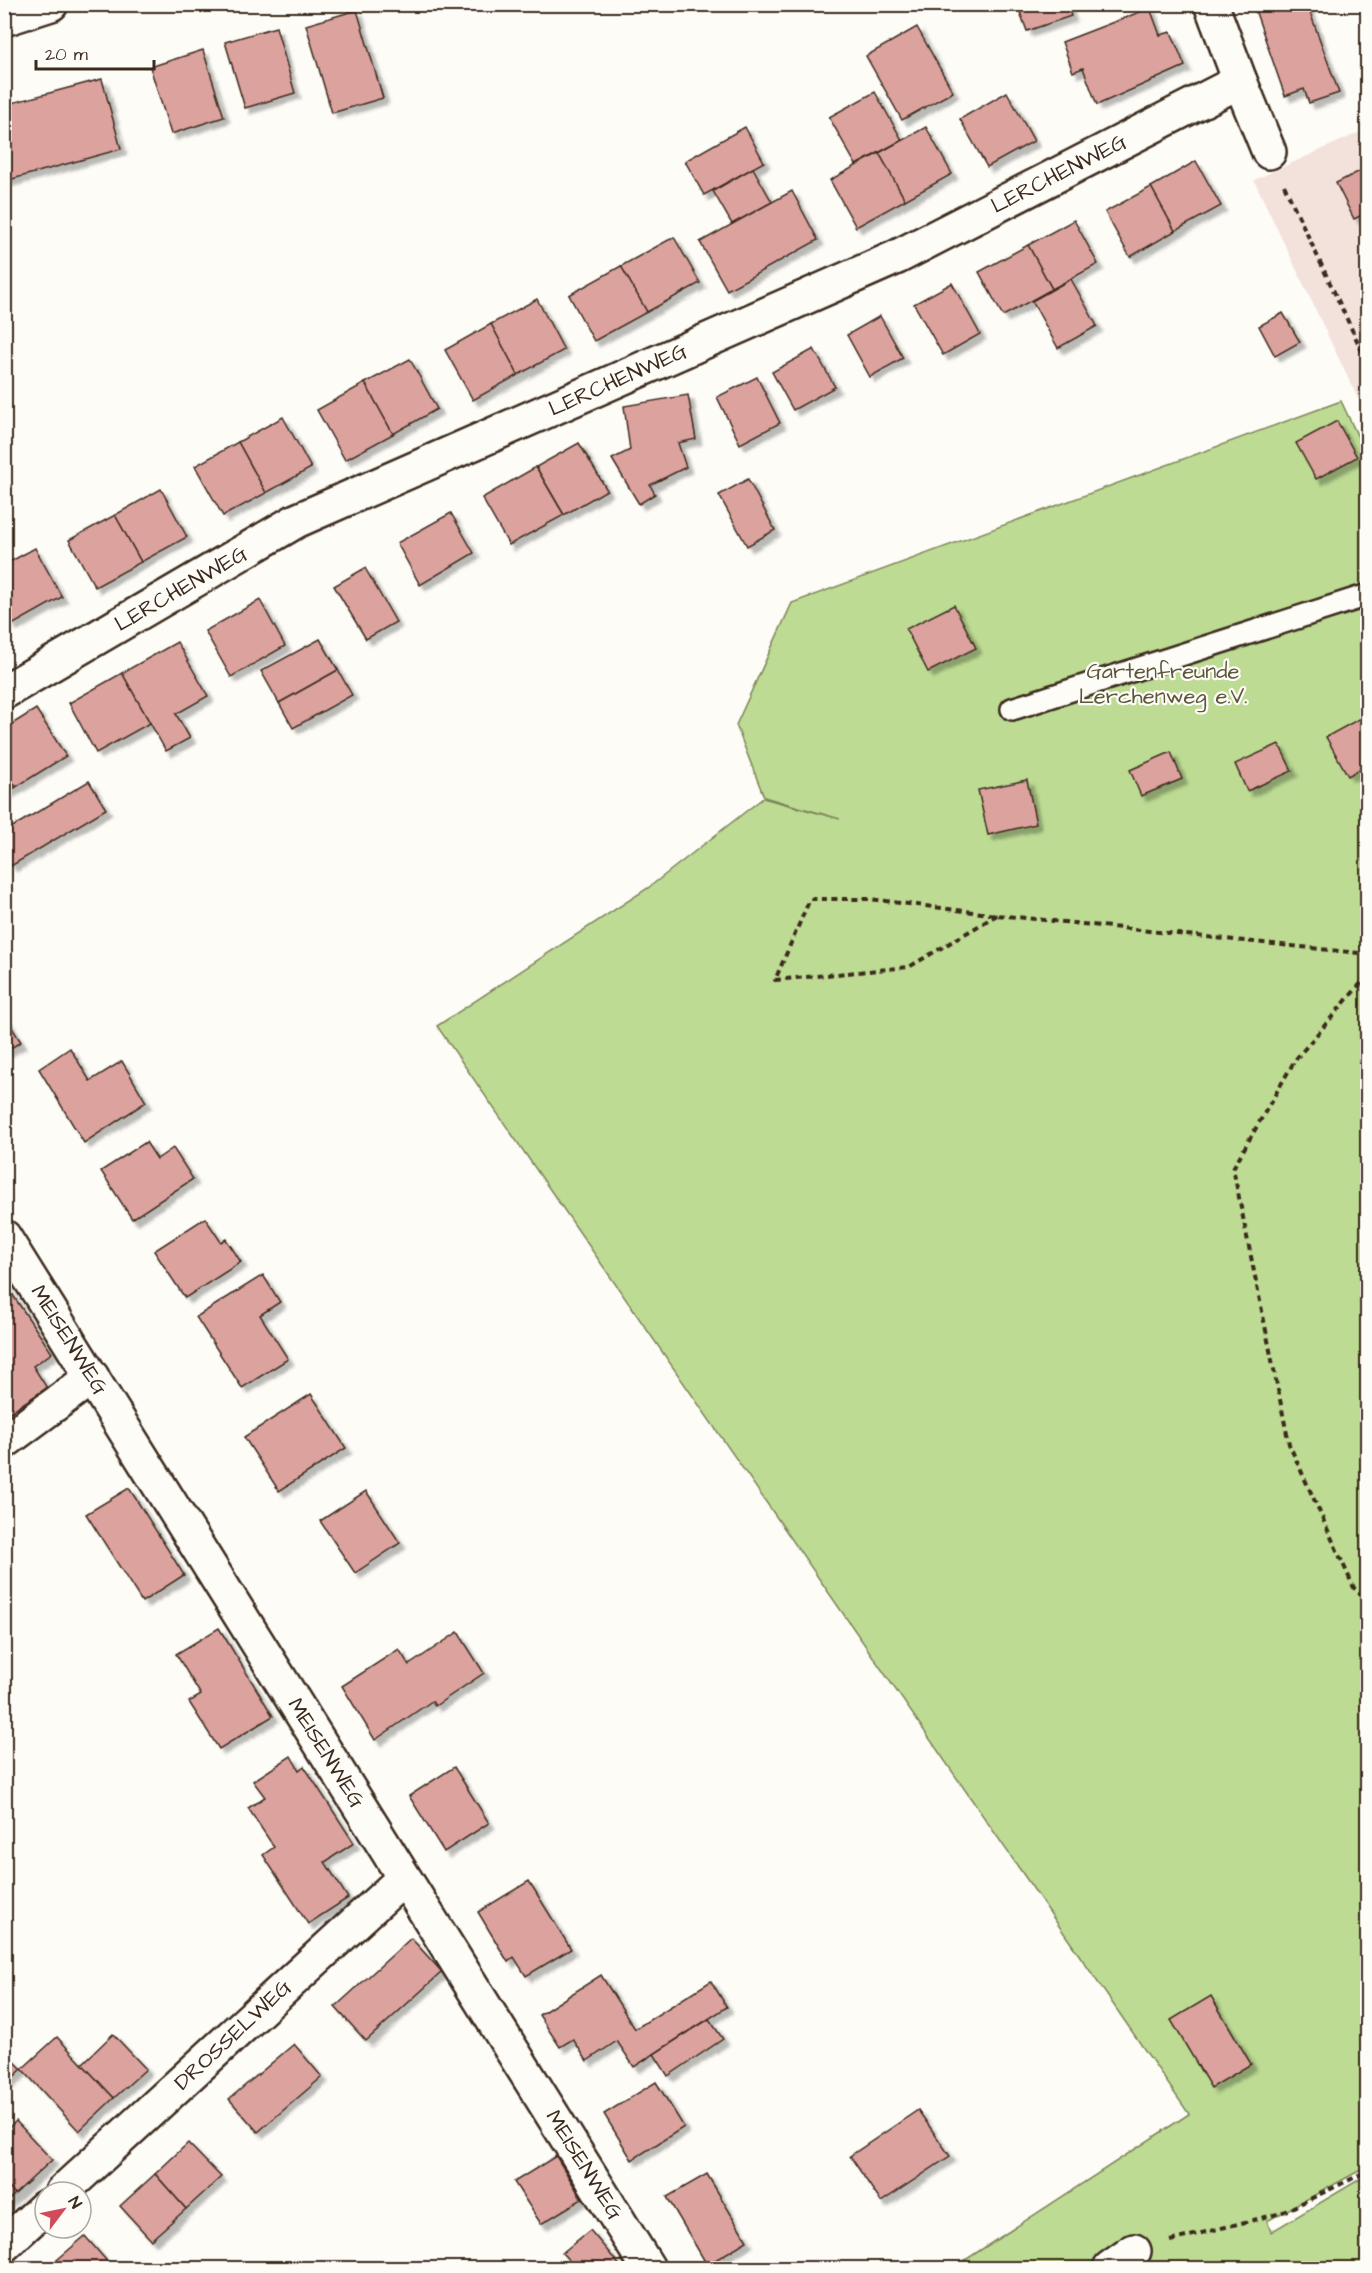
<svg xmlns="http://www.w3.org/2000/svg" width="1372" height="2273" font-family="'Architects Daughter',sans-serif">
<defs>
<filter id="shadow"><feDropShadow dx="5.5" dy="5.5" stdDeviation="1.5" flood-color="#0004"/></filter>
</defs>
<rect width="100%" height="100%" fill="#fdfcf7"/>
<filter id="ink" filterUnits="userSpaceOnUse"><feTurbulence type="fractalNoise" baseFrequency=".0167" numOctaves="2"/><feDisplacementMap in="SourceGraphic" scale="12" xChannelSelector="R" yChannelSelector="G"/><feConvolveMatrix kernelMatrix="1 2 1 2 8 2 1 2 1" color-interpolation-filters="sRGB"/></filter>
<g filter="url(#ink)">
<path fill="#f3e1dc" d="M1367 129V418L1254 180Z"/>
<path fill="#bddb93" stroke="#7c8258" stroke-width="1.5" d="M1341 401 1368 458V2166L1267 2221 1271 2232 1367 2175V2268H953L1189 2114 437 1026 648 888 763 798 840 819 764 797 736 725 792 603Z"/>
<g fill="#dca29e" stroke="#3b2a1e" stroke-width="1.5" filter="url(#shadow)">
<path d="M1017 4H1067L1071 16 1027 31Z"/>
<path d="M1253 4H1307L1339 93 1309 103 1304 89 1285 96Z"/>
<path d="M1150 8 1160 35 1171 32 1185 66 1097 105 1083 68 1073 72 1062 42Z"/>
<path d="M357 10 383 98 332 113 306 25Z"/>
<path d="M276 27 295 93 245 108 225 42Z"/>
<path d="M917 27 953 92 902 120 866 56Z"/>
<path d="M203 50 224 117 171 134 150 67Z"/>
<path d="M102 79 121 149 5 181 4 105Z"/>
<path d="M875 92 902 140 856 165 829 117Z"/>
<path d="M1007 92 1034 141 987 167 960 119Z"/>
<path d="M745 127 764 162 704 195 685 161Z"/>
<path d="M926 127 952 174 905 200 879 153Z"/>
<path d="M879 153 905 200 856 227 830 180Z"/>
<path d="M1196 161 1221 206 1175 231 1151 187Z"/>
<path d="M1368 167V212L1354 219 1336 183Z"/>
<path d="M753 168 772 202 732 224 713 191Z"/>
<path d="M1151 187 1175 231 1130 257 1105 212Z"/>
<path d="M792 191 818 240 727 290 700 242Z"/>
<path d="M1074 220 1098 264 1052 289 1028 245Z"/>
<path d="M674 237 700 283 647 312 621 266Z"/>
<path d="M1028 245 1052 289 1003 316 979 272Z"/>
<path d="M621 266 647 312 594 341 569 295Z"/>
<path d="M1071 279 1097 326 1058 348 1032 301Z"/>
<path d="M952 283 980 334 943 355 914 304Z"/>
<path d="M537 299 564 350 518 375 491 324Z"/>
<path d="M1283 313 1300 342 1275 356 1259 326Z"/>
<path d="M880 316 903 358 870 377 847 335Z"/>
<path d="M491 324 518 375 473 400 445 350Z"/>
<path d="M814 349 835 387 793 410 772 372Z"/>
<path d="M410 359 437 409 393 434 365 383Z"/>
<path d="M757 377 780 423 740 444 717 397Z"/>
<path d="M365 383 393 434 345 460 317 410Z"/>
<path d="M688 395 696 439 678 443 686 467 650 485 655 494 639 504 612 459 630 450 624 406Z"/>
<path d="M283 417 311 468 266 493 238 442Z"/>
<path d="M1337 421 1357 457 1316 479 1296 443Z"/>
<path d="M238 442 266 493 223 516 195 466Z"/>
<path d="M579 443 607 490 564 515 536 467Z"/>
<path d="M536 467 564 515 509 545 482 498Z"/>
<path d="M748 479 775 530 747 546 719 495Z"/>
<path d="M161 489 187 537 141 562 115 515Z"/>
<path d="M451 513 474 553 420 585 397 543Z"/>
<path d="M115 515 141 562 95 587 69 540Z"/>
<path d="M35 548 62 597 12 625 4 611V565Z"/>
<path d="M365 568 396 622 366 639 334 586Z"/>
<path d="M260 600 285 646 231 677 205 631Z"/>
<path d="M954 605 976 648 928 672 906 629Z"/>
<path d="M320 639 338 670 279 703 261 671Z"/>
<path d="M177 642 208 696 176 714 190 738 166 751 122 673Z"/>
<path d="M338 670 352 695 293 728 279 703Z"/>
<path d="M122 673 150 723 96 753 69 703Z"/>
<path d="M36 709 66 756 16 787 4 769V729Z"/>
<path d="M1368 714V764L1348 776 1326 737Z"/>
<path d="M1279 744 1292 771 1247 791 1235 764Z"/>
<path d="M1171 752 1182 779 1141 796 1130 770Z"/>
<path d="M4 769 16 787 4 794Z"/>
<path d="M1027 780 1036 824 988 835 978 790Z"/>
<path d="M89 781 106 809 11 866 4 854V832Z"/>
<path d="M4 1015 21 1042 4 1052Z"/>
<path d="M70 1048 90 1081 122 1061 146 1102 84 1143 39 1069Z"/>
<path d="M146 1142 157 1159 173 1148 193 1179 132 1219 101 1171Z"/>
<path d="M205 1218 221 1242 226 1239 241 1262 185 1298 154 1251Z"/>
<path d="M263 1275 280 1302 260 1315 288 1359 242 1388 196 1317Z"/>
<path d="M4 1282 52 1353 33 1366 47 1388 4 1416Z"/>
<path d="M311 1394 346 1448 279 1491 244 1437Z"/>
<path d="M129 1488 184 1575 142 1602 86 1514Z"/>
<path d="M366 1491 400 1543 355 1573 320 1521Z"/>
<path d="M219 1628 273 1716 219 1749 189 1702 201 1695 176 1654Z"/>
<path d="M458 1632 484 1673 435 1706 432 1701 375 1740 342 1686 399 1649 409 1665Z"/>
<path d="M291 1756 299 1770 304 1766 354 1843 325 1862 348 1898 308 1924 263 1855 274 1847 248 1808 265 1797 253 1781Z"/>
<path d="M454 1767 489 1823 444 1852 409 1796Z"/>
<path d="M529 1881 571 1949 526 1976 514 1957 508 1962 478 1912Z"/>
<path d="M411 1938 442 1972 366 2041 335 2007Z"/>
<path d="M601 1975 635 2029 711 1981 727 2007 634 2067 617 2041 587 2061 573 2039 560 2047 539 2015Z"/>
<path d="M1211 1996 1251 2064 1211 2088 1171 2020Z"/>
<path d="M709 2019 723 2039 668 2076 654 2054Z"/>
<path d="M113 2034 146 2069 114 2098 82 2064Z"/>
<path d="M57 2037 114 2098 79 2131 22 2069Z"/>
<path d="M294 2044 322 2077 258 2132 229 2099Z"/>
<path d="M4 2051 22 2069 4 2086Z"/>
<path d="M656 2082 684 2127 632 2160 604 2114Z"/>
<path d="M918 2110 950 2156 881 2202 850 2156Z"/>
<path d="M16 2121 52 2160 15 2194 4 2183V2132Z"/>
<path d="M188 2143 221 2177 186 2209 155 2174Z"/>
<path d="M556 2156 582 2199 541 2224 514 2182Z"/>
<path d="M155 2174 186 2209 151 2240 120 2206Z"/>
<path d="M707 2174 747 2241 707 2265 667 2197Z"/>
<path d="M4 2183 15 2194 4 2204Z"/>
<path d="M590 2230 622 2268H576L562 2253Z"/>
<path d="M85 2236 113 2268H54L51 2265Z"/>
</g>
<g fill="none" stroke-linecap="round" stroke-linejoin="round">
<g stroke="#3b2a1e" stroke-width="26">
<path id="service" d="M1012 709 1368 595"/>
</g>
<g stroke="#3b2a1e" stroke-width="38">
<g id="minor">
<path d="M1211 4 1240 81"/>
<path d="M4 692 296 521 897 257 1240 81 1269 152"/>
<path d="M4 1237 648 2268"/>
<path d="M4 1442 92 1377"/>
<path d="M62 2192 404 1878"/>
<path d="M4 2245 45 2207"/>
<path d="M1110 2268 1134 2251"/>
</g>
</g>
<g stroke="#3b2a1e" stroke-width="38">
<path id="tertiary" d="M4 19 51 4"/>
</g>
<g stroke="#3b2a1e" stroke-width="4" stroke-dasharray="6 4.5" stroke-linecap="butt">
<path d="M1284 185 1368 364"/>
<path d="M997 915 909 967 775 980 810 899H869L997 915 1368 954"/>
<path d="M1368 975 1295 1060 1233 1168 1289 1444 1354 1588 1368 1600"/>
<path d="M1170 2241 1281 2213 1368 2171"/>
</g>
<use href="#service" stroke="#fdfcf7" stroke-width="21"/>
<use href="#minor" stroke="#fdfcf7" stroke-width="33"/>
<use href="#tertiary" stroke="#fdfcf7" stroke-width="33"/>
</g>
</g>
<g text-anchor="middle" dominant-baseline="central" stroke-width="4.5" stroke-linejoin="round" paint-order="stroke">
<g font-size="22" fill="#3b2a1e" stroke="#fdfcf7">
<text transform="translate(1059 174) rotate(-27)">LERCHENWEG</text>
<text transform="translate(618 380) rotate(-24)">LERCHENWEG</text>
<text transform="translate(181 589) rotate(-30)">LERCHENWEG</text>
<text transform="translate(69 1340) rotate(58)">MEISENWEG</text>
<text transform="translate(326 1753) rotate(58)">MEISENWEG</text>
<text transform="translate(233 2035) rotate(-43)">DROSSELWEG</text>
<text transform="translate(584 2165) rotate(58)">MEISENWEG</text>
</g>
<g font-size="22" fill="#5c563b" stroke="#fdfcf7">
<text x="1163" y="671">Gartenfreunde<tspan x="1163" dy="25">Lerchenweg e.V.</tspan></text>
</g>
</g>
<rect width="1372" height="2273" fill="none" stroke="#fdfcf7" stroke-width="24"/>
<rect x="12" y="12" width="1348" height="2249" fill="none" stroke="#3b2a1e" stroke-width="2" filter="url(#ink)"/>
<g transform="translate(63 2210) rotate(58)"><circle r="28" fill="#fdfcf7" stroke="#afa8a0" stroke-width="1.5"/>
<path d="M0-4.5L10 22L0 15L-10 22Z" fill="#d1495b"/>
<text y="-9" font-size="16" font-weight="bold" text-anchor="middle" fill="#3b2a1e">N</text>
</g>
<path d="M36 60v9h118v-9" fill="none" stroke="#3b2a1e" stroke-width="3"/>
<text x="45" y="60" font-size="18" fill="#3b2a1e" stroke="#fdfcf7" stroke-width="4.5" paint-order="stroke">20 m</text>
</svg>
